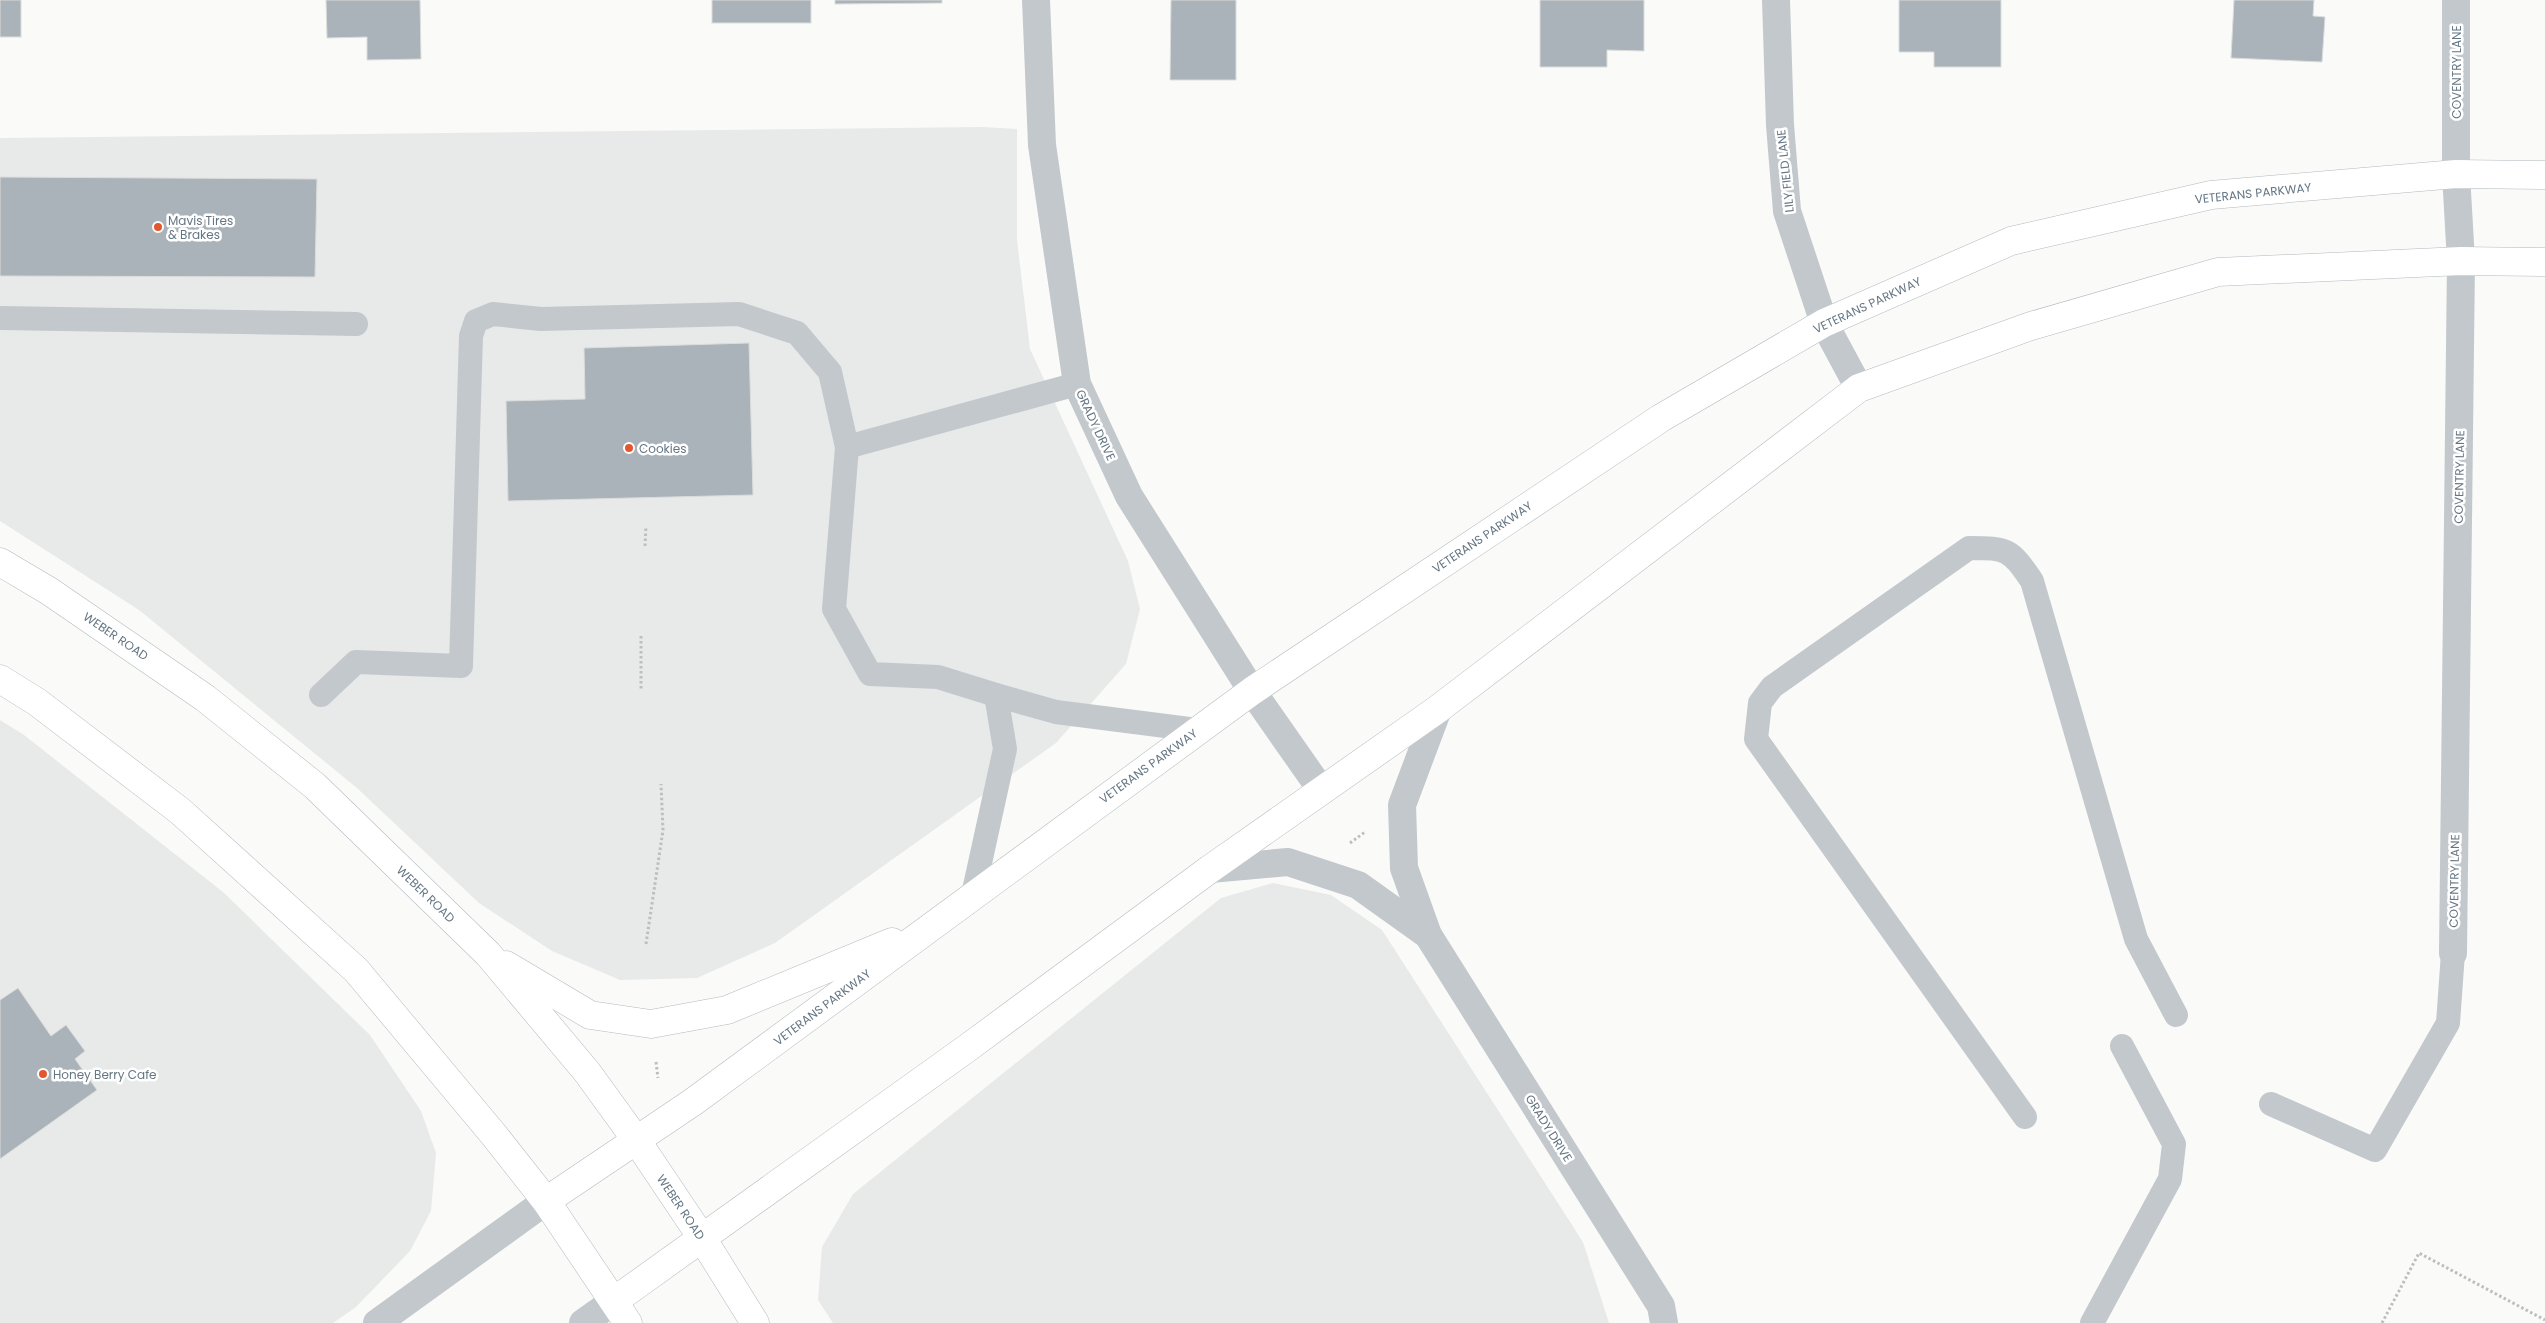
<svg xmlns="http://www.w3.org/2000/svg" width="2545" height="1323" font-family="Poppins,sans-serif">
<rect width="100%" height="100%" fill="#fafaf8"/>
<g fill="#e8e9e9">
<path d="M983 127 1017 129V240L1030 349 1128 561 1140 609 1126 664 1056 743 775 943 697 978 620 980 552 951 479 903 357 788 139 610 0 521V138Z"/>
<path d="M0 720 24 735 223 892 370 1035 421 1111 436 1153 431 1211 410 1251 356 1307 333 1323H0Z"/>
<path d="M1273 883 1331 895 1382 930 1583 1242 1609 1323H833L818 1300 822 1247 853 1194 1221 898Z"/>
</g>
<g fill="#aab3b9" stroke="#dcdcda">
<rect x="0" y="0" width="21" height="37"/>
<path d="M326 0H420L421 59 367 60V37L327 38Z"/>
<rect x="712" y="0" width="99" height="23"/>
<path d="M835 0H942V3L835 4Z"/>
<path d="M1171 0H1236V80H1170Z"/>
<path d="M1540 0H1644V51L1607 50V67H1540Z"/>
<path d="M1899 0H2001V67H1934V52H1899Z"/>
<path d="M2234 0H2314L2313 16 2325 17 2322 62 2231 58Z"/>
<path d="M0 177 317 179 315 277 0 276Z"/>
<path d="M749 343 753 495 508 501 506 401 585 399 584 348Z"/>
<path d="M18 988 51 1036 66 1025 85 1051 75 1059 97 1090 0 1159V1000Z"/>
</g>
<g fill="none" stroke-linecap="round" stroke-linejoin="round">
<g stroke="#b3babf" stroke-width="29">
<g id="secondary">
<path d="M0 562 49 591 205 698 315 786 488 954 587 1072 637 1141 702 1238 755 1323"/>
<path d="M0 679 37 702 180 811 356 970 494 1135 546 1201 628 1323"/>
<path d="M506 965 590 1015 651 1024 727 1010 892 942"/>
<path d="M546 1201 693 1102 1252 691 1661 418 1824 323 2011 241 2211 195 2456 174 2545 175"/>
<path d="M614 1301 966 1049 1210 869 1438 709 1859 388 2031 326 2218 272 2461 261 2545 262"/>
</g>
</g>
<g stroke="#bbbfc2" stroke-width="3" stroke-dasharray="2.5 2.5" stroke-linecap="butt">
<path d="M645 546 646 526"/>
<path d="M641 636V691"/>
<path d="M1350 843 1365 832"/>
<path d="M646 944 663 830 661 784"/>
<path d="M656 1062 658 1078"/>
<path d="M2382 1323 2419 1253 2545 1320"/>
</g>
<g stroke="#c3c8cc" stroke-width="24">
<path d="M0 318 356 324"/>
<path d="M847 447 1077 384"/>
<path d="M321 695 356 662 461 666 471 336 476 321 493 314 541 319 739 314 797 333 830 372 847 447 834 609 870 674 938 677 996 695"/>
<path d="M973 895 1005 749 996 695 1056 712 1197 730"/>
<path d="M2271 1104 2375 1150 2448 1023 2453 953"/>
<path d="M2025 1117 1756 739 1760 703 1772 687 1969 548C2008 548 2010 549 2032 581L2136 939 2176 1015"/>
<path d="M2092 1323 2170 1179 2174 1144 2122 1046"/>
</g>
<g stroke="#c3c8cc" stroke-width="28">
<path d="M1036 0 1042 145 1077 384 1129 496 1252 691 1322 791"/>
<path d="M1776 0 1780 125 1787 211 1824 323 1859 388"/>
<path d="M1438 709 1402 805 1404 868 1428 935 1661 1306 1664 1323"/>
<path d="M1210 869 1288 862 1358 885 1428 935"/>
<path d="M2453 953 2461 261 2456 174V0"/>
<path d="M377 1323 546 1201"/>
<path d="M583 1323 614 1301"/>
</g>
<use href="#secondary" stroke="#fff" stroke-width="28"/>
</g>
<g fill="#e4572e" stroke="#fff" stroke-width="2">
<circle cx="158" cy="227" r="5"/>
<circle cx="629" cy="448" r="5"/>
<circle cx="43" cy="1074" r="5"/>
</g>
<g text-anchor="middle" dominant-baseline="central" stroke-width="5" stroke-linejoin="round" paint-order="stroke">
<g font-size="12" fill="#657683" stroke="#fff">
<text transform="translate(2456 72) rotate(-90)">COVENTRY LANE</text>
<text transform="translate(1785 171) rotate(-96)">LILY FIELD LANE</text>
<text transform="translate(2253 193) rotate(-6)">VETERANS PARKWAY</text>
<text transform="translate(1867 305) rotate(-25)">VETERANS PARKWAY</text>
<text transform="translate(1096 425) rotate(65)">GRADY DRIVE</text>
<text transform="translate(2459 477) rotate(-89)">COVENTRY LANE</text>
<text transform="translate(1482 537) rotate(-34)">VETERANS PARKWAY</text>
<text transform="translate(116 636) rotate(34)">WEBER ROAD</text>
<text transform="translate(1148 766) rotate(-36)">VETERANS PARKWAY</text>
<text transform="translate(2454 881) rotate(-89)">COVENTRY LANE</text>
<text transform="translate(426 894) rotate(44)">WEBER ROAD</text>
<text transform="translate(822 1007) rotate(-37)">VETERANS PARKWAY</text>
<text transform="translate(1549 1128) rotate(58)">GRADY DRIVE</text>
<text transform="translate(681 1207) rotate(56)">WEBER ROAD</text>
</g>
<g font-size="12" fill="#657683" stroke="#fff" text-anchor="start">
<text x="168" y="220">Mavis Tires<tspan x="168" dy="14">&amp; Brakes</tspan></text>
<text x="639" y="448">Cookies</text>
<text x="53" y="1074">Honey Berry Cafe</text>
</g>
</g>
</svg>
